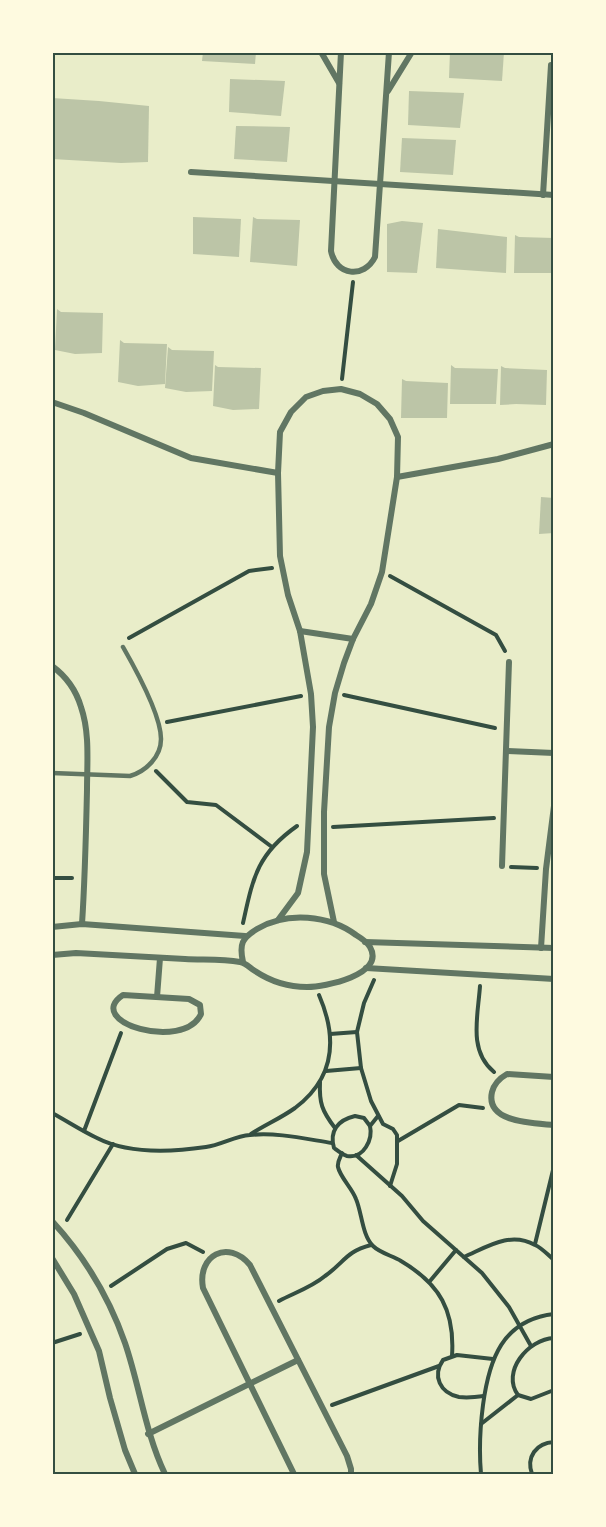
<svg xmlns="http://www.w3.org/2000/svg" width="606" height="1527" font-family="'Libre Baskerville',serif">
<rect width="100%" height="100%" fill="#e9edc9"/>
<g fill="#bcc5a7">
<path d="M203 52H256L255 64 202 61Z"/>
<path d="M450 52H504L502 81 449 78Z"/>
<path d="M230 79 285 81 281 116 229 112Z"/>
<path d="M409 91 464 93 460 128 408 125Z"/>
<path d="M52 98 99 101 149 106 148 162 121 163 52 159Z"/>
<path d="M236 126 290 127 287 162 234 159Z"/>
<path d="M402 138 456 140 453 175 400 172Z"/>
<path d="M193 217 241 219 239 257 193 254Z"/>
<path d="M253 217 257 219 300 220 297 266 250 262Z"/>
<path d="M402 221 423 223 417 273 387 272V224Z"/>
<path d="M438 229 507 237 506 273 436 268Z"/>
<path d="M515 235 519 237 554 238V273H514Z"/>
<path d="M57 309 61 312 103 313 102 353 75 354 55 350Z"/>
<path d="M120 340 124 343 167 344 165 384 138 386 118 382Z"/>
<path d="M168 347 172 350 214 351 212 391 186 392 165 388Z"/>
<path d="M215 365 218 367 261 368 259 409 233 410 213 406Z"/>
<path d="M451 365 455 368 498 369 496 404H450Z"/>
<path d="M501 366 505 368 547 370 546 405 516 404 500 405Z"/>
<path d="M402 379 406 381 448 383 447 418H401Z"/>
<path d="M541 497 554 498V533L539 534Z"/>
</g>
<g fill="none" stroke-linecap="round" stroke-linejoin="round">
<g stroke="#344e41" stroke-width="4">
<path d="M342 379 353 282"/>
<path d="M390 576 496 635 505 651"/>
<path d="M129 638 249 571 272 568"/>
<path d="M344 695 495 728"/>
<path d="M167 722 301 696"/>
<path d="M156 771 187 802 216 805 272 847"/>
<path d="M333 827 494 818"/>
<path d="M511 867 537 868"/>
<path d="M52 878H72"/>
<path d="M243 923C253 878 257 854 297 826"/>
<path d="M374 980 364 1003 357 1032 361 1068 371 1101 383 1124 393 1129 397 1135V1164L390 1186"/>
<path d="M480 986C478 1016 468 1051 494 1072"/>
<path d="M330 1034 357 1032"/>
<path d="M326 1071 361 1068"/>
<path d="M320 1082C319 1103 322 1111 335 1128"/>
<path d="M52 1113C67 1121 82 1131 97 1138 128 1154 172 1152 206 1147 221 1145 235 1136 250 1135 276 1132 306 1139 332 1143"/>
<path d="M355 1116 364 1118 370 1126C373 1139 364 1159 347 1156 343 1155 338 1151 334 1148 329 1131 338 1120 355 1116Z"/>
<path d="M370 1126 378 1116"/>
<path d="M84 1131 121 1033"/>
<path d="M251 1134C265 1125 281 1118 295 1108 335 1078 338 1039 319 995"/>
<path d="M398 1141 459 1105 483 1108"/>
<path d="M342 1153C340 1158 337 1162 338 1167 340 1177 352 1188 356 1199 362 1213 362 1235 373 1246 380 1253 393 1256 401 1261 440 1284 455 1311 452 1356"/>
<path d="M356 1155 402 1196 423 1221 482 1273 509 1307 531 1346"/>
<path d="M67 1220 113 1144"/>
<path d="M535 1244 554 1166"/>
<path d="M464 1257C487 1247 510 1231 535 1245 542 1248 548 1255 554 1260"/>
<path d="M430 1281 456 1250"/>
<path d="M111 1286 167 1249 186 1243 203 1252"/>
<path d="M279 1301C294 1293 312 1287 325 1276 345 1262 345 1252 371 1245"/>
<path d="M554 1338C528 1339 501 1372 518 1395L531 1399 554 1390"/>
<path d="M52 1343 80 1334"/>
<path d="M484 1396C477 1397 467 1398 459 1397 440 1393 432 1376 443 1360L457 1355 493 1359"/>
<path d="M332 1405 439 1366"/>
<path d="M481 1424 518 1395"/>
<path d="M481 1474C479 1451 480 1428 483 1405 489 1360 502 1320 554 1314"/>
<path d="M532 1474C526 1457 536 1443 554 1442"/>
</g>
<path stroke="#617663" stroke-width="4.5" d="M52 773 130 776C146 771 161 757 161 739 161 715 135 668 123 647"/>
<g stroke="#617663" stroke-width="6">
<path d="M321 52 339 83"/>
<path d="M341 52 331 251C336 276 364 279 375 257L389 52"/>
<path d="M388 91 412 52"/>
<path d="M191 172 554 195"/>
<path d="M543 195 551 65"/>
<path d="M52 402 84 413 191 458 278 473"/>
<path d="M397 477 498 459 554 444"/>
<path d="M300 631 353 639"/>
<path d="M52 666C67 677 76 690 81 707 90 733 87 763 87 790 86 835 85 879 82 924"/>
<path d="M506 751 554 753"/>
<path d="M502 866 509 662"/>
<path d="M278 920 298 893 307 852 313 727 311 694 300 631 288 595 280 556 278 473 280 432 291 412 306 397 323 391 341 389 360 394 377 404 390 419 398 437 397 477 382 572 371 604 353 639 344 663 335 693 329 727 324 812V874L334 922"/>
<path d="M52 927 82 924 245 936"/>
<path d="M365 942 554 948"/>
<path d="M541 948 546 869 554 806"/>
<path d="M52 955 76 953C113 955 149 957 185 959 203 960 222 959 240 962 246 963 250 968 255 971 270 981 289 987 307 987 324 987 386 975 370 947 367 942 361 938 356 935 329 915 287 911 257 929 242 938 239 944 243 962"/>
<path d="M366 968 554 979"/>
<path d="M123 995 189 999 200 1005 201 1014C184 1052 82 1022 123 995Z"/>
<path d="M157 997 160 958"/>
<path d="M554 1077 507 1074C500 1078 494 1084 492 1092 485 1123 534 1123 554 1125"/>
<path d="M52 1221C85 1257 109 1297 125 1343 140 1387 145 1432 165 1474"/>
<path d="M52 1258 74 1294 99 1351 110 1398 125 1450 135 1474"/>
<path d="M148 1434 298 1360"/>
<path d="M294 1474 203 1288C197 1255 228 1239 250 1265L347 1456 351 1469V1474"/>
</g>
</g>
<rect width="606" height="1527" fill="none" stroke="#fefae0" stroke-width="108"/>
<rect x="54" y="54" width="498" height="1419" fill="none" stroke="#344e41" stroke-width="2"/>
</svg>
